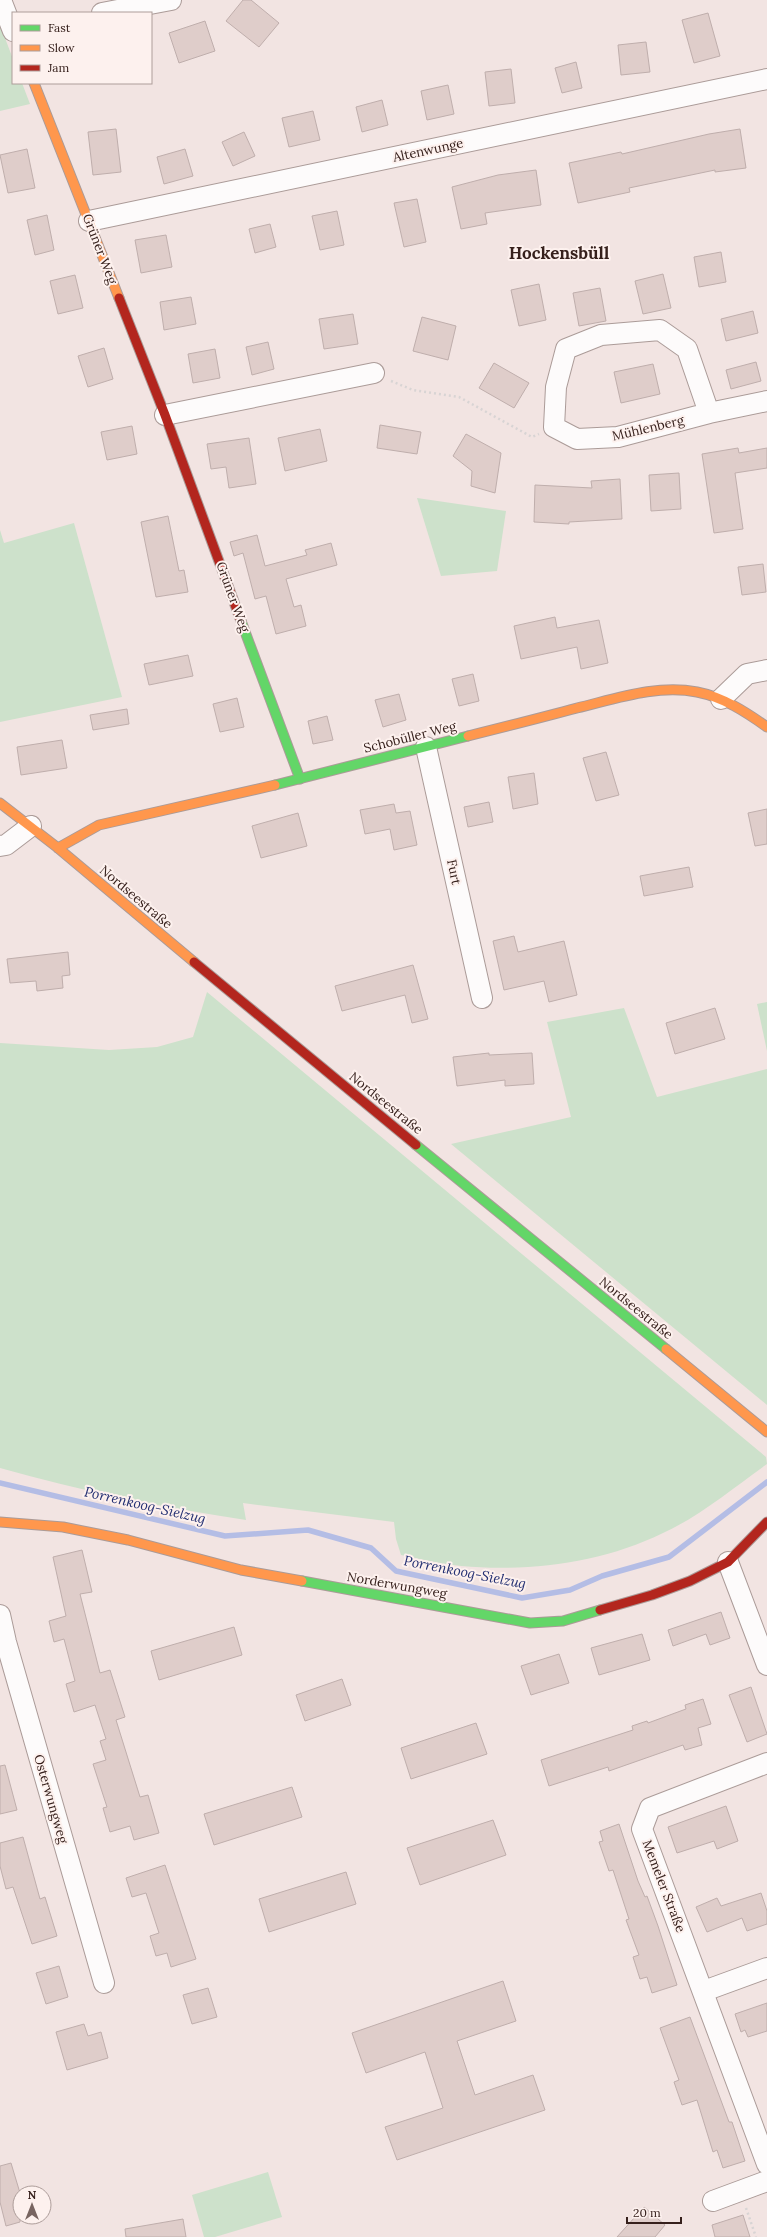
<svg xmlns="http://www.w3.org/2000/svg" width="767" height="2237" font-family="Lora,serif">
<rect width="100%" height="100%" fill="#f2e4e2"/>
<g fill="#cde1cb">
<path d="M0 25 13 59V83H22L30 104 0 111Z"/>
<path d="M417 498 506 511 497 571 441 576Z"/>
<path d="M74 523 122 697 0 722V530L4 543Z"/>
<path d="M207 992 766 1457 767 1464C733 1488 700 1516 663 1533 602 1563 529 1572 461 1566 441 1564 421 1559 401 1555L396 1539 394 1522 243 1503 246 1520C162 1507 81 1491 0 1468V1043L109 1050 157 1047 193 1037Z"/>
<path d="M767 1002V1051L757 1004Z"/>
<path d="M624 1008 657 1097 767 1069V1405L451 1144 571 1117 547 1022Z"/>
<path d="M268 2172 282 2217 215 2237H204L192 2195Z"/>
</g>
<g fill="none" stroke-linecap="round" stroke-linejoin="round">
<path stroke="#b4bde5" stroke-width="5.5" d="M0 1483 225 1536 308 1530 371 1548 396 1571 522 1598 570 1590 602 1576 669 1557 767 1482"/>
</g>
<g fill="#dfcdca" stroke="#bfaeac">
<path d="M243 0H251L279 23 259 47 226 21Z"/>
<path d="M708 13 720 56 694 63 682 20Z"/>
<path d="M205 21 215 51 179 63 169 33Z"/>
<path d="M646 42 650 72 621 75 618 45Z"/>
<path d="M576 62 582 88 562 93 555 68Z"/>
<path d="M511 69 515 103 489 106 485 72Z"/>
<path d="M448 85 454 114 427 120 421 91Z"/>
<path d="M382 100 388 125 362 132 356 107Z"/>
<path d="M313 111 320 140 289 147 282 118Z"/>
<path d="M116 129 121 172 93 175 88 132Z"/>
<path d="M740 129 746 168 715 172V170L629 188 630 192 578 203 569 163 621 152 622 154 709 134Z"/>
<path d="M244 132 255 156 233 166 222 142Z"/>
<path d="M27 149 35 188 8 193 0 155Z"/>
<path d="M185 149 193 176 164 184 157 157Z"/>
<path d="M536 170 541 205 485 213 487 224 461 229 452 187 498 175Z"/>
<path d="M417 199 426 242 404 247 394 203Z"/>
<path d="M337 211 344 245 320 250 312 216Z"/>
<path d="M47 215 54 250 35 255 27 220Z"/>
<path d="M270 224 276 247 255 253 249 229Z"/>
<path d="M166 235 172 267 141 273 135 240Z"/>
<path d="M721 252 726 282 699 287 694 257Z"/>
<path d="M663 274 671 308 643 314 635 281Z"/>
<path d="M75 275 83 308 58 314 50 281Z"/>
<path d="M539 284 546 320 519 326 511 290Z"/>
<path d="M600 288 606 321 579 326 573 293Z"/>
<path d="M191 297 196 324 164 330 160 302Z"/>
<path d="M753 311 758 333 726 341 721 319Z"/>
<path d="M353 314 358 344 324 349 319 319Z"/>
<path d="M422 317 456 326 448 360 413 351Z"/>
<path d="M268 342 274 369 252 375 246 347Z"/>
<path d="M104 348 113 379 88 387 78 356Z"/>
<path d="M215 349 220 378 193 383 188 354Z"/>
<path d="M756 362 761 381 731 389 726 370Z"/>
<path d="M494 363 529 383 514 408 479 388Z"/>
<path d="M653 364 660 394 621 403 614 372Z"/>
<path d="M380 425 421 432 417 454 377 448Z"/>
<path d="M132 426 137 454 107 460 101 432Z"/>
<path d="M320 429 327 461 285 471 278 438Z"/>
<path d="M466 434 501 453 495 493 471 486 472 471 453 456Z"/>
<path d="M249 438 256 484 229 488 226 467 211 469 207 444Z"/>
<path d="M738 448 739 453 767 448V468L735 473 743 529 714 533 702 454Z"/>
<path d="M679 473 681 509 651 511 649 475Z"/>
<path d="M620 479 622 519 569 522V524L534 522 535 485 592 488 591 481Z"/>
<path d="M168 516 179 571 184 570 188 592 156 597 141 522Z"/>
<path d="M257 535 265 566 307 555 305 550 331 543 337 565 286 579 294 607 301 605 306 626 276 634 266 596 255 599 243 553 234 556 230 542Z"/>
<path d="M763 564 766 592 742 595 738 567Z"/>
<path d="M555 617 557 628 599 620 608 663 581 669 577 647 521 659 514 626Z"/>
<path d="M188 655 193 676 149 685 144 664Z"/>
<path d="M473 674 479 701 459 706 452 679Z"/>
<path d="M399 694 406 720 383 727 375 700Z"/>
<path d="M237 698 244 727 220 732 213 704Z"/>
<path d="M127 709 129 724 93 730 90 715Z"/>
<path d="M327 716 333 740 313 744 308 721Z"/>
<path d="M62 740 67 768 21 775 17 747Z"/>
<path d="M606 752 619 795 596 801 583 758Z"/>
<path d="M534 773 538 804 513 809 508 777Z"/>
<path d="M489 802 493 822 468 827 464 807Z"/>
<path d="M394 804 396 813 410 811 417 845 394 850 390 829 365 834 360 810Z"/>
<path d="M767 809V844L755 846 748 813Z"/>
<path d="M298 813 307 846 261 858 252 826Z"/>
<path d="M689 867 693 887 644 896 640 876Z"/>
<path d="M514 936 518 952 564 941 577 995 549 1002 544 981 504 990 493 941Z"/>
<path d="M68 952 70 975 62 976 63 988 37 991 36 981 10 983 7 959Z"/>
<path d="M413 965 428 1019 412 1023 405 995 342 1011 335 986Z"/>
<path d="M715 1008 725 1039 675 1054 666 1023Z"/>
<path d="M489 1053V1055L532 1053 534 1084 505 1086V1080L457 1086 453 1057Z"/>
<path d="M82 1550 92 1592 80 1594 100 1673 110 1670 125 1717 116 1720 140 1797 148 1795 159 1833 134 1840 130 1826 110 1832 103 1808 107 1807 93 1764 106 1760 100 1741 106 1739 95 1705 74 1712 66 1684 75 1681 64 1639 54 1642 49 1621 66 1616 53 1557Z"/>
<path d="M721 1612 730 1638 710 1645 706 1634 673 1646 668 1630Z"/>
<path d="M234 1627 242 1655 159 1680 151 1651Z"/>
<path d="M642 1634 650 1660 599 1675 591 1648Z"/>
<path d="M559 1654 569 1683 531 1695 521 1666Z"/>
<path d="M342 1679 351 1705 305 1721 296 1695Z"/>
<path d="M751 1687 767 1734 747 1742 729 1695Z"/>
<path d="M703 1699 711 1724 698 1728 702 1745 685 1750 683 1745 609 1771 608 1767 549 1786 541 1760 633 1730 632 1726 647 1721 648 1723 686 1709 685 1705Z"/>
<path d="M476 1723 487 1754 411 1779 401 1748Z"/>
<path d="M5 1765 17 1810 0 1814V1766Z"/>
<path d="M292 1787 302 1817 214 1845 204 1814Z"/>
<path d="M726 1806 738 1841 717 1849 714 1841 677 1853 668 1827Z"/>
<path d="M493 1820 506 1855 420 1885 407 1848Z"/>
<path d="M619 1824 638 1881 645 1897 647 1896 658 1926 677 1985 652 1993 647 1977 640 1979 633 1957 639 1955 626 1920 629 1919 613 1870 609 1871 599 1842 603 1841 600 1831Z"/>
<path d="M23 1837 40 1899 45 1897 57 1936 32 1944 13 1887 6 1889 0 1866V1843Z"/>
<path d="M165 1865 196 1959 171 1967 167 1953 156 1956 150 1936 159 1933 146 1893 132 1897 126 1878Z"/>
<path d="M346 1872 356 1904 269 1932 259 1899Z"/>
<path d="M761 1893 767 1911V1924L747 1931 742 1918 707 1932 696 1907 717 1898 721 1906Z"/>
<path d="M59 1966 68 1997 46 2004 36 1973Z"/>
<path d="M503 1981 516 2021 457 2041 475 2095 533 2075 545 2110 397 2160 385 2127 443 2108 425 2052 366 2073 352 2033Z"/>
<path d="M208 1988 217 2017 192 2024 183 1995Z"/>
<path d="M767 2003V2031L748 2037 745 2030 741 2032 735 2014Z"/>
<path d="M690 2017 729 2122H732L745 2161 723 2168 717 2150 713 2152 697 2100 682 2105 674 2082 679 2080 660 2028Z"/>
<path d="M84 2024 88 2036 101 2032 108 2058 67 2070 56 2032Z"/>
<path d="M11 2163 20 2193V2222L6 2226 0 2202V2166Z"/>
<path d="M644 2207 665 2225 655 2237H617Z"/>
<path d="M743 2215 750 2237H715L712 2225Z"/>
<path d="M183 2219 186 2237H126L125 2229Z"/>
</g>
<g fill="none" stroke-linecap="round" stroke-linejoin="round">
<g stroke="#ab9b98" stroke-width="22">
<g id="street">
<path d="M1 0 13 31"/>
<path d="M102 13 171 0"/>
<path d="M89 221 767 79"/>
<path d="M709 413 687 349 660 330 601 335 566 349 556 387 554 427 577 439 618 437 709 413 767 401"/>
<path d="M165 415 374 373"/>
<path d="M721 699 747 674 767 670"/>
<path d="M426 747 482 998"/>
<path d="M0 846 6 845 31 826"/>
<path d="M728 1562 767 1665"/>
<path d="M0 1615 6 1642 104 1983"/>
<path d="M767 1763 650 1808 642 1829 767 2164"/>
<path d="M704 1991 767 1968"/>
<path d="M713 2201 767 2181"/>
</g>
</g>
<g stroke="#ab9b98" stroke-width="11">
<g id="fast">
<path d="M241 621 300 779"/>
<path d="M275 785 468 736"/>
<path d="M416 1145 666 1349"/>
<path d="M302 1581 530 1623 563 1621 600 1610"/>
</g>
</g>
<g stroke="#ab9b98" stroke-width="11">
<g id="slow">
<path d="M34 83 119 298"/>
<path d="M468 736C504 727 540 718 577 708 615 699 657 684 697 692 723 697 746 712 767 727"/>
<path d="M0 803 58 848 194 962"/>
<path d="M58 848 99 825 275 785"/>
<path d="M666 1349 767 1432"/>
<path d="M0 1522 63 1527 128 1540 241 1570 302 1581"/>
</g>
</g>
<g stroke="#ab9b98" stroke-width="11">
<g id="jam">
<path d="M119 298 165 415 241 621"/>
<path d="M194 962 416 1145"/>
<path d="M600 1610 652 1595 690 1581 728 1562 767 1522"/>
</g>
</g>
<g stroke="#d8d4d4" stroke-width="2.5" stroke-dasharray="2 3" stroke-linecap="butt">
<path d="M391 381 413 390 459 397 532 437 539 434"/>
<path d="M746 2208 756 2237"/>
</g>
<use href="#street" stroke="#fdfbfb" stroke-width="20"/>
<use href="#fast" stroke="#63d668" stroke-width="9"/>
<use href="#slow" stroke="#ff974d" stroke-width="9"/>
<use href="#jam" stroke="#b3261e" stroke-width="9"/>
</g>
<g text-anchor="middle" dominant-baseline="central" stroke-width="4" stroke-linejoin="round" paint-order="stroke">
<g font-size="13" fill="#36201c" stroke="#fdf1ee">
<text transform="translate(428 150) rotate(-12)">Altenwunge</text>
<text transform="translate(100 249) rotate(69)">Grüner Weg</text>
<text transform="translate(648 428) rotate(-13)">Mühlenberg</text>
<text transform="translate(233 597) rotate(70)">Grüner Weg</text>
<text transform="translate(410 737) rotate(-14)">Schobüller Weg</text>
<text transform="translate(454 872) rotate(78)">Furt</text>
<text transform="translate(136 897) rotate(40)">Nordseestraße</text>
<text transform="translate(386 1103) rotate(39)">Nordseestraße</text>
<text transform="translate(636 1308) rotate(39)">Nordseestraße</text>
<text transform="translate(397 1585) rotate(10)">Norderwungweg</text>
<text transform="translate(51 1799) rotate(74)">Osterwungweg</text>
<text transform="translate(664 1886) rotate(69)">Memeler Straße</text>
</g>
<g font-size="14" font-style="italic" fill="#232f72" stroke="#fdf1ee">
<text transform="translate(145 1505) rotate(13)">Porrenkoog-Sielzug</text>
<text transform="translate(465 1572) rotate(11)">Porrenkoog-Sielzug</text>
</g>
<g font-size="17" font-weight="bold" fill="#36201c" stroke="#fdf1ee">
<text x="559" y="253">Hockensbüll</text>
</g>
</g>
<rect x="12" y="12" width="140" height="72" fill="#fdf1ee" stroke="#ad9d9a"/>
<rect x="20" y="25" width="20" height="6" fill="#63d668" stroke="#ad9d9a"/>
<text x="48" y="32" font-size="12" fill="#36201c">Fast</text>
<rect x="20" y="45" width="20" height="6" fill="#ff974d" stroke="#ad9d9a"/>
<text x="48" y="52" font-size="12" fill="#36201c">Slow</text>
<rect x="20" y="65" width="20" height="6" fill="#b3261e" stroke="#ad9d9a"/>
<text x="48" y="72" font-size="12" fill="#36201c">Jam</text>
<g transform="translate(32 2205)"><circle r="19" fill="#fdf1ee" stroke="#ad9d9a"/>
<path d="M0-3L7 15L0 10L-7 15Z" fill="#786561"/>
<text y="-6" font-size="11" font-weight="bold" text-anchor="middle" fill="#36201c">N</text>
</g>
<path d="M627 2217v6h54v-6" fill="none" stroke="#36201c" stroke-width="2"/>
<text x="633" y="2217" font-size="12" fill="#36201c" stroke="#fdf1ee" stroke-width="3" paint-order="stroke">20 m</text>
</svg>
